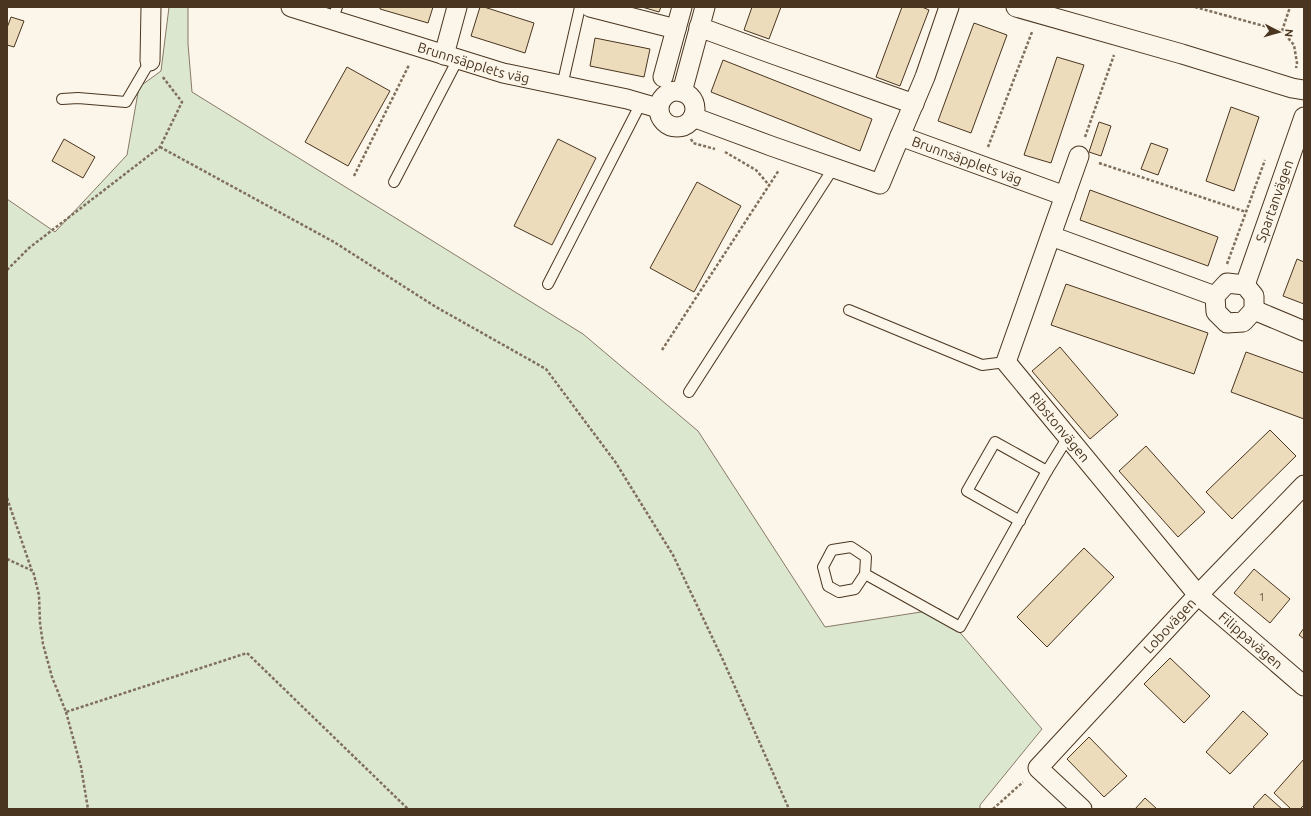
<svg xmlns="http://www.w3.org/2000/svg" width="1311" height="816" font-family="Ubuntu,sans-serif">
<rect width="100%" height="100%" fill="#fbf6e9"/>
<path fill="#dce7d0" stroke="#887966" d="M169 7H188V44L192 92 583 334 698 431 825 627 940 609 1042 729 980 805V809H7V199L55 232 127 155 139 87 161 71Z"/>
<g fill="#ecdcbc" stroke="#4a3520">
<path d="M380 7H433L428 23 380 9Z"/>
<path d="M480 7H484L534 23 525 53 471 36Z"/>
<path d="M642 7H661L659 12Z"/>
<path d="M752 7H781L769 39 744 30Z"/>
<path d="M902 7H922L929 10 900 86 876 77Z"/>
<path d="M11 17 24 21 14 47 7 45V28Z"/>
<path d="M974 23 1007 35 971 133 938 121Z"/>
<path d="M595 38 650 49 644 77 590 66Z"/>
<path d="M1057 57 1084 65 1051 163 1024 155Z"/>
<path d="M723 60 872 119 860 151 711 92Z"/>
<path d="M347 67 390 91 348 166 305 142Z"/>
<path d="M1231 107 1259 117 1234 191 1206 181Z"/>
<path d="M1099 122 1111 126 1101 156 1089 152Z"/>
<path d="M64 139 95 157 83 178 52 161Z"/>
<path d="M558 139 596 158 552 245 514 226Z"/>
<path d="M1151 143 1168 149 1158 175 1141 169Z"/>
<path d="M697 182 741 206 694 292 650 268Z"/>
<path d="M1090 190 1218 237 1208 266 1080 220Z"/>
<path d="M1297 259 1304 262V304L1283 296Z"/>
<path d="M1066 284 1208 333 1194 374 1051 325Z"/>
<path d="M1060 347 1118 415 1090 439 1032 371Z"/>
<path d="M1246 352 1304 373V419L1231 392Z"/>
<path d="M1270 430 1296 456 1232 519 1206 492Z"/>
<path d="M1146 446 1205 512 1178 537 1119 471Z"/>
<path d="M1084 548 1114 577 1047 647 1017 617Z"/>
<path d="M1254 569 1290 599 1270 623 1234 593Z"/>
<path d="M1304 628V639L1299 635Z"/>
<path d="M1170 658 1210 696 1184 723 1144 684Z"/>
<path d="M1243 711 1268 734 1230 774 1206 752Z"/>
<path d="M1089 737 1127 776 1104 797 1067 759Z"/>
<path d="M1304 759V805L1300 809H1291L1274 793Z"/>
<path d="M1265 794 1282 809H1256L1253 807Z"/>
<path d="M1145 798 1157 809H1135Z"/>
</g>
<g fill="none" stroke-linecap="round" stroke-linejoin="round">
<g stroke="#4a3520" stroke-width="12">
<g id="lane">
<path d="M332 20 337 7"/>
<path d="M562 86 580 7"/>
<path d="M62 99 78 98 126 102 150 61"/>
<path d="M394 182 458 59"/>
<path d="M548 284 641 103"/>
<path d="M849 310 982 365 1006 362"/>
<path d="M689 392 834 167"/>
<path d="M1020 521 967 491 995 442 1047 471"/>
<path d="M865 574 855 589 839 592 828 586 823 567 832 550 851 547 866 557 865 574 960 627 1047 471 1068 437"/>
</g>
</g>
<g stroke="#4a3520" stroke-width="21">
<g id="street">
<path id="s1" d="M291 7 503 73 627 99 658 108"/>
<path d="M590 7 676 29"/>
<path d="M1016 7 1182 54 1292 88 1304 90"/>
<path d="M699 27 767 52 914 104"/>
<path d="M444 55 457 7"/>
<path d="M150 61 151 7"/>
<path d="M663 77 682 7"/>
<circle cx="677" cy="109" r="18"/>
<path d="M682 92 705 7"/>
<path id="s2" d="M693 117 771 146 880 184 900 136 1065 196"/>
<path d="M900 136 925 77 949 7"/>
<path id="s3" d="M1079 156 1006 362 1198 595 1304 686"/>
<path d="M1051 236 1215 296"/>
<path d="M1227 283 1245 285 1254 296V310L1243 322 1227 323 1216 312 1215 296Z"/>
<path id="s4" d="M1245 285 1304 117"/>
<path d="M1254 310 1304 331"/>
<path id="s5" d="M1082 809 1038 768 1198 595 1304 485"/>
</g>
</g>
<g stroke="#7f6f5c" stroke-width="2.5" stroke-dasharray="3 2" stroke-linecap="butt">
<path d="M1195 7 1282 31 1294 45 1297 63 1296 68"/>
<path d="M1282 31 1290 7"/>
<path d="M1085 137 1114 55"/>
<path d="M691 139 693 143 715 149"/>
<path d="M160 147 334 242 436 307 546 369 616 463 673 555 723 660 789 809"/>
<path d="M988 147 1032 32"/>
<path d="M725 152 756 170 769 185"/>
<path d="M1099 163 1246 212"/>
<path d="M354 176 409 65"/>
<path d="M1227 264 1265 160"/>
<path d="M7 270 29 248 160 147 182 102 162 76"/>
<path d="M662 350 779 170"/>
<path d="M7 498 32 571"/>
<path d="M7 559 33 571 39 595 40 623 43 644 52 677 66 712 247 653 408 809"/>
<path d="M66 712 81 767 88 809"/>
<path d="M993 809 1023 782"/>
</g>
<use href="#lane" stroke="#fbf6e9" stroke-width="10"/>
<use href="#street" stroke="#fbf6e9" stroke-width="19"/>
</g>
<g text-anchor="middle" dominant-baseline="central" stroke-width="3" stroke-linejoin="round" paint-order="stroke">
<g font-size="12" fill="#725f47">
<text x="1262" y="596">1</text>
</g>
<g font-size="14" fill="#4a3520" stroke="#fbf6e9">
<text stroke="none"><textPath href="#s1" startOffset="191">Brunnsäpplets väg</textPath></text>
<text stroke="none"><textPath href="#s2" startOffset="322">Brunnsäpplets väg</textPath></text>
<text stroke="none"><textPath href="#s4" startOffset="89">Spartanvägen</textPath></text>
<text stroke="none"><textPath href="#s3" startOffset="303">Ribstonvägen</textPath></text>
<text stroke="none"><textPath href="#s5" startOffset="254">Lobovägen</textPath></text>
<text stroke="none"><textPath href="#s3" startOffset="590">Filippavägen</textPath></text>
</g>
</g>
<rect width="1311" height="816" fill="none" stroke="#4a3520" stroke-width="16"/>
<g transform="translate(1279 32) rotate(96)" stroke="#fbf6e9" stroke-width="3" paint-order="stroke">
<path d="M0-3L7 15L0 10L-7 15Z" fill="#4a3520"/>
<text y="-6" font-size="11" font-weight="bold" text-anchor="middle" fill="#4a3520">N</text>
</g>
</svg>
